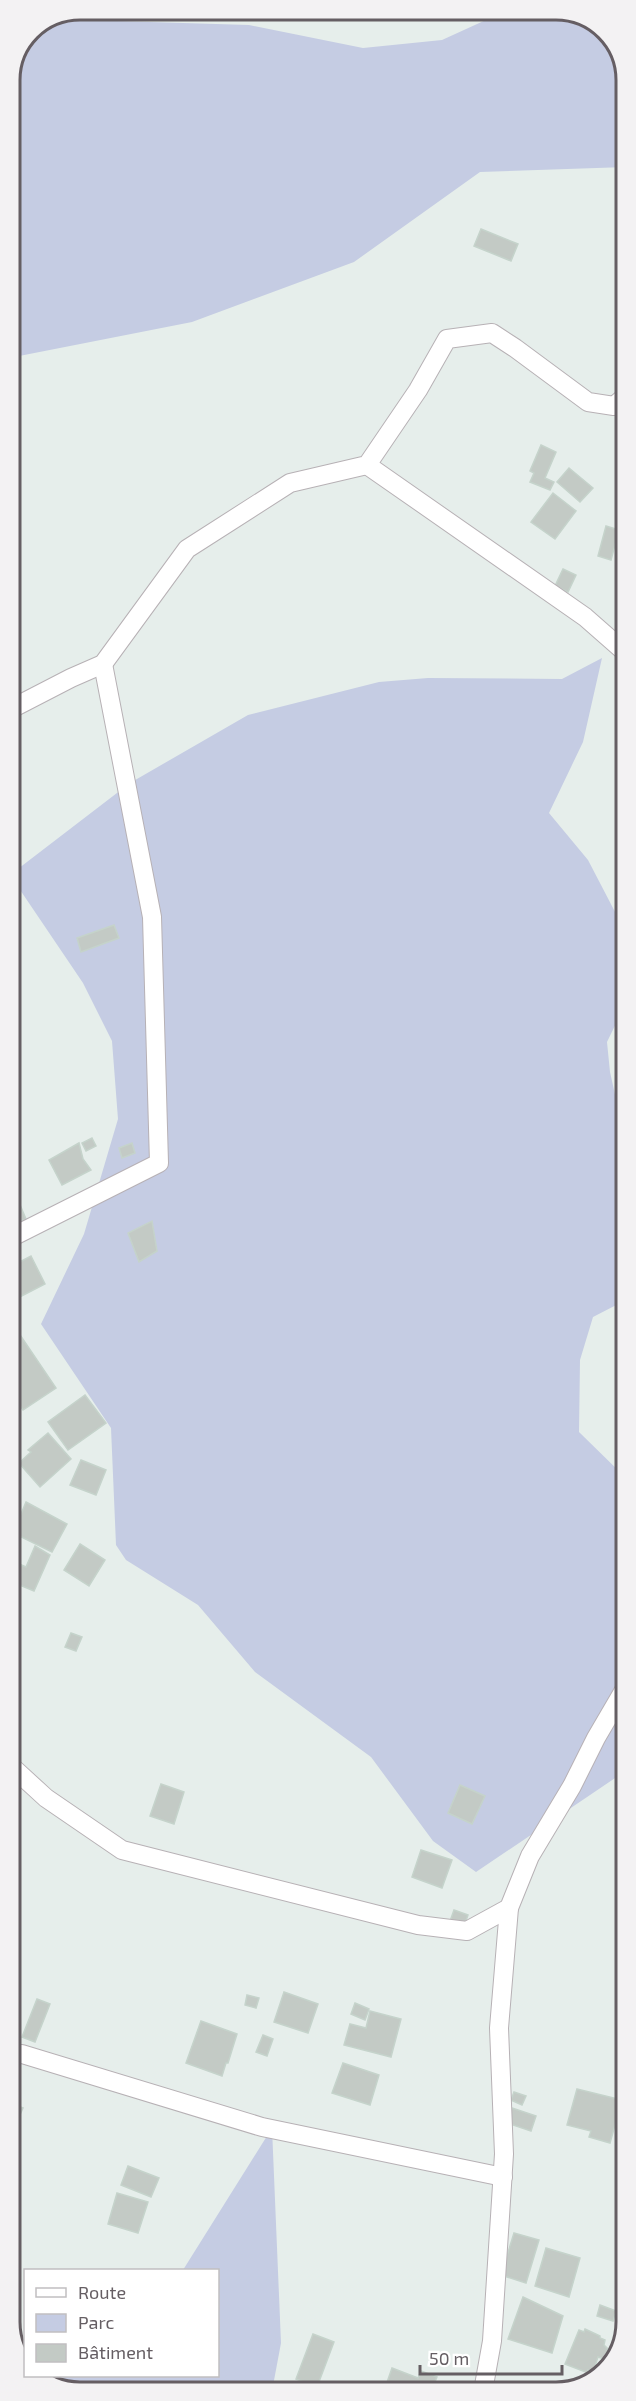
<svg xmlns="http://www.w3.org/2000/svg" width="636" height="2401" font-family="'Exo 2',sans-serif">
<rect width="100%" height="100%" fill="#e6eeeb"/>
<g fill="#c5cce3">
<path d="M510 9 566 10 603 27 626 65V167L480 172 354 262 192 322 9 358V79L30 29 64 15 84 20 249 25 363 48 442 40Z"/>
<path d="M602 658 583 742 549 813 588 860 626 933V1003L607 1042 610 1072 616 1099 626 1113V1300L593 1317 580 1360 579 1432 626 1478 627 1770 476 1872 433 1841 371 1757 255 1672 198 1605 126 1560 116 1545 111 1428 41 1324 84 1234 118 1119 112 1041 83 983 10 875 130 783 248 715 379 682 428 678 562 679Z"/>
<path d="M272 2128 281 2343 272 2391 74 2392 35 2376H218V2270H183Z"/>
</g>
<g fill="#c3cac5" stroke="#c5d3cb" stroke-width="1.5">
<path d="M481 229 518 244 511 261 474 246Z"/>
<path d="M541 445 556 452 545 478 554 482 550 490 530 482 534 473 530 471Z"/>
<path d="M569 468 593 488 580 502 557 482Z"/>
<path d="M553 493 576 511 555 539 531 522Z"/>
<path d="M606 526 619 530 611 560 598 556Z"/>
<path d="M9 546 19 558 9 566Z"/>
<path d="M563 569 576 575 568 592 555 586Z"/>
<path d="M114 925 119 938 81 952 77 938Z"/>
<path d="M92 1138 96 1146 86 1151 82 1143Z"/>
<path d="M79 1143 83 1159 91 1170 62 1185 49 1160Z"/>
<path d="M132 1143 135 1153 122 1158 119 1148Z"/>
<path d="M13 1188 26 1219 19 1222 21 1226 10 1230V1189Z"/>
<path d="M152 1221 157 1251 139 1262 128 1233Z"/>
<path d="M31 1256 45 1284 12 1301 10 1297V1267Z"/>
<path d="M16 1329 56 1388 23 1410 10 1390V1333Z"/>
<path d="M85 1395 106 1423 68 1450 48 1422Z"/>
<path d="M48 1433 71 1459 40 1487 19 1463 31 1452 28 1450Z"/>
<path d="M81 1460 106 1470 96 1495 70 1485Z"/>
<path d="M26 1502 67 1524 52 1552 13 1533Z"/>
<path d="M80 1544 105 1560 89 1586 64 1570Z"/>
<path d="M35 1546 50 1555 34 1591 10 1581V1560L26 1567Z"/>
<path d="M71 1633 82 1637 76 1651 65 1647Z"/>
<path d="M161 1784 184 1792 174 1824 150 1816Z"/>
<path d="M460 1785 485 1796 472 1824 448 1813Z"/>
<path d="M421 1850 452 1860 442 1888 412 1877Z"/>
<path d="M454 1910 468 1915 463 1929 449 1924Z"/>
<path d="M284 1992 318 2004 308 2033 274 2022Z"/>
<path d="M247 1995 259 1998 256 2008 245 2005Z"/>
<path d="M37 1999 50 2004 35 2042 22 2037Z"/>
<path d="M355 2003 369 2009 365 2020 351 2014Z"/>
<path d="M370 2011 401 2019 391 2057 344 2045 350 2024 366 2028Z"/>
<path d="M201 2021 237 2034 228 2063H226L222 2076 186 2063Z"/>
<path d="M263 2035 273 2039 267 2056 256 2052Z"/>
<path d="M343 2063 379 2075 370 2105 332 2093Z"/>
<path d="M577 2089 622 2100 610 2143 589 2137 591 2131 567 2125Z"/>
<path d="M514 2092 526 2096 522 2105 511 2100Z"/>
<path d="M10 2103 23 2108 11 2135H10Z"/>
<path d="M512 2108 536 2116 531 2131 507 2123Z"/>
<path d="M128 2166 159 2178 151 2197 121 2185Z"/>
<path d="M117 2193 148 2202 138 2233 108 2224Z"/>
<path d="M514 2233 539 2240 526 2283 501 2275Z"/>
<path d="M546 2248 580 2258 569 2297 535 2286Z"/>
<path d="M523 2297 563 2316 552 2353 508 2339Z"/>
<path d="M600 2305 616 2311 613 2321 597 2316Z"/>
<path d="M585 2329 600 2336V2338L605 2340 604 2345 608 2349 604 2359 598 2357 593 2372 588 2370V2373L565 2364 579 2330 584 2332Z"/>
<path d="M313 2334 334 2342 317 2387 296 2379Z"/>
<path d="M392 2368 418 2378 421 2371 437 2377 431 2391H384Z"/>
</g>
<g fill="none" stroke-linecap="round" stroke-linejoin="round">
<g stroke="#b7b1b5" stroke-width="20">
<g id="street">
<path d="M367 465 585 617 626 653"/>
<path d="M9 710 71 678 103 664 187 549 290 483 367 465 418 390 447 339 492 333 515 348 588 402 614 406 626 396"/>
<path d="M10 1238 159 1163 152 917 103 664"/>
<path d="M10 1765 46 1798 122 1850 418 1925 467 1931 509 1908 530 1856 572 1786 596 1738 627 1685"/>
<path d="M22 2054 262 2127 503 2177"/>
<path d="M483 2391 492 2341 504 2154 499 2028 509 1908"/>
</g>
</g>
<use href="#street" stroke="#fff" stroke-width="18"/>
</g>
<path d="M0 0H636V2401H0ZM80 20H556A60 60 0 0 1 616 80V2322A60 60 0 0 1 556 2382H80A60 60 0 0 1 20 2322V80A60 60 0 0 1 80 20Z" fill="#f3f2f3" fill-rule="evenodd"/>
<path fill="none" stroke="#655e63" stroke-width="3" d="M80 20H556A60 60 0 0 1 616 80V2322A60 60 0 0 1 556 2382H80A60 60 0 0 1 20 2322V80A60 60 0 0 1 80 20Z"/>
<rect x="24" y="2269" width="195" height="108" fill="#ffffff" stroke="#c1bfc1" stroke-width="1.5"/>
<rect x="36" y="2288" width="30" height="9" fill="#ffffff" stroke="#c1bfc1" stroke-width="1.5"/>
<text x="78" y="2299" font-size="18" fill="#655e63">Route</text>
<rect x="36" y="2314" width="30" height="18" fill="#c5cce3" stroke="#c1bfc1" stroke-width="1.5"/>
<text x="78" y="2329" font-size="18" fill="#655e63">Parc</text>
<rect x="36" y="2344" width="30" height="18" fill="#c3cac5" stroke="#c1bfc1" stroke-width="1.5"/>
<text x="78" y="2359" font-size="18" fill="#655e63">Bâtiment</text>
<path d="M420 2365v9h142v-9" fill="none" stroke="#655e63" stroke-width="3"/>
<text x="429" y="2365" font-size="18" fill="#655e63" stroke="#ffffff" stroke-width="4.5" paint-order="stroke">50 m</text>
</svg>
